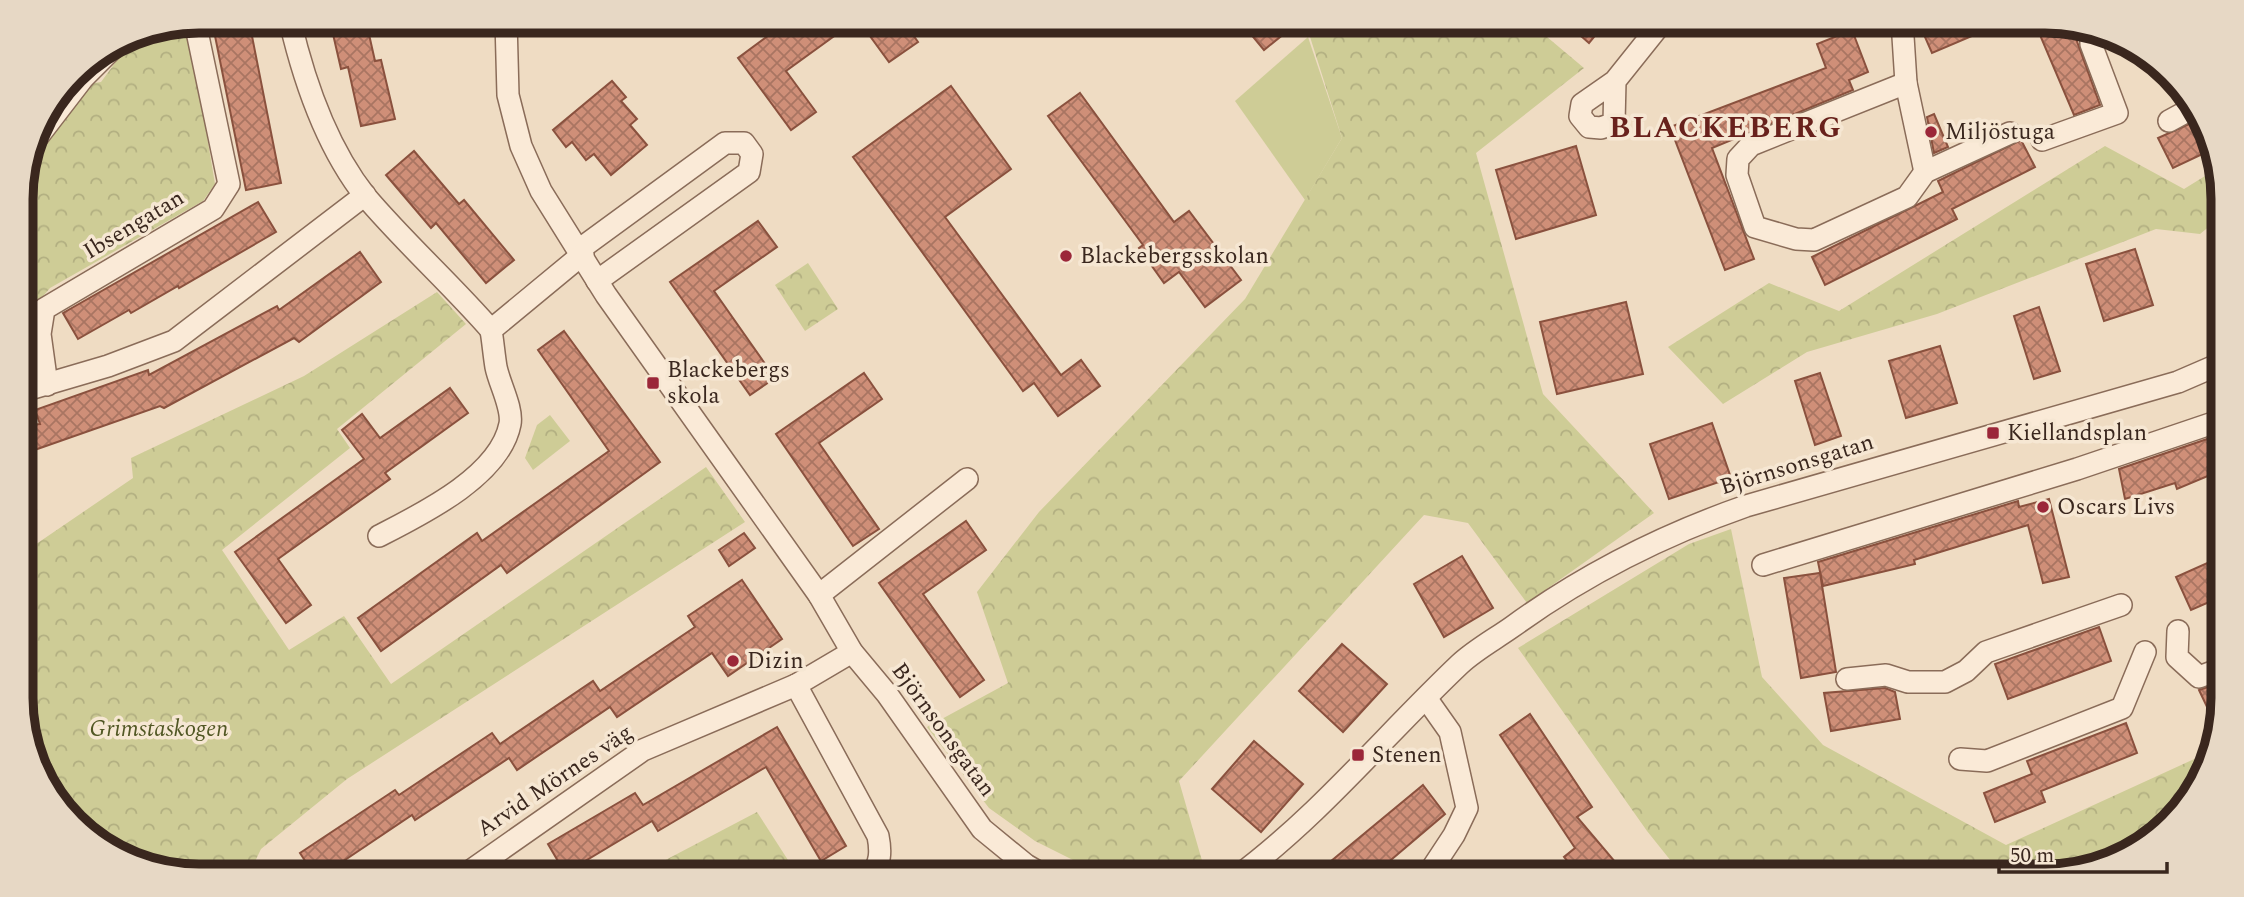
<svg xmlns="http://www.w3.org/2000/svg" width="2244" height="897" font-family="Spectral,serif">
<defs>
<pattern id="forest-crowns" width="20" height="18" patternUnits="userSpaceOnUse" patternTransform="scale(1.75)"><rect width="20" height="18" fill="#cecc96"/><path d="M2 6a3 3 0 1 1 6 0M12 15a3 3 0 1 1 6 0" fill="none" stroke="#b2af81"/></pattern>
<pattern id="building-cross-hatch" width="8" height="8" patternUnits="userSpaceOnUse" patternTransform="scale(1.75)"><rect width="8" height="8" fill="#cf8f78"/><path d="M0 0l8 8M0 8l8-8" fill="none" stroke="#a97562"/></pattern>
</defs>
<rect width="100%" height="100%" fill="#efdcc3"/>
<path fill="#cecc96" d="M1308 37 1342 138 1305 200 1235 101Z"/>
<g fill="url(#forest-crowns)">
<path d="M1305 21H1528L1584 68 1476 153 1543 394 1654 513 1527 603 1468 523 1424 515 1179 781 1205 871 1131 876 1083 865 1035 841 989 808 927 727 1008 683 977 592 1039 512 1245 299 1342 138Z"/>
<path d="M188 23 215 184 203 201 50 288 33 308 23 313 21 187 29 158 88 84 101 82 137 33Z"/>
<path d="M2105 146 2184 189 2218 168 2221 176 2222 216 2200 234 2156 229 1937 314 1807 352 1723 404 1668 347 1769 283 1839 311Z"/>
<path d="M808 263 838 309 805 331 775 285Z"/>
<path d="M437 292 466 324 337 429 350 448 222 550 289 650 344 616 391 684 706 467 745 522 347 779 261 849 248 876H199L142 866 65 815 24 732 23 553 133 478 131 458 304 376Z"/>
<path d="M550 415 570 441 533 470 525 458 537 425Z"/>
<path d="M1731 529 1762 677 1823 745 2006 845 2214 750 2213 755 2153 839 2056 876H1683L1647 831 1518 648 1689 544Z"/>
<path d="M757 812 797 874 794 876H635Z"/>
</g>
<g fill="url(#building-cross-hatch)" stroke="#8a513e" stroke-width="2">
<path d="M212 21H249L281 183 246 190Z"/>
<path d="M330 21H366L375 61 381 60 395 119 361 126 348 67 341 69Z"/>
<path d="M788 21H855L786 71 816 112 791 130 738 58Z"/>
<path d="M859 21H903L918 42 889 62Z"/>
<path d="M1240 21H1300L1264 50Z"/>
<path d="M1564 21H1607L1589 43Z"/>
<path d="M1918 21H2007L1932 53Z"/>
<path d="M2034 21 2071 25 2100 105 2074 115Z"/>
<path d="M1852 30 1868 72 1849 80 1853 90 1712 148 1754 259 1725 270 1670 127 1826 68 1817 44Z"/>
<path d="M612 81 626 97 621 101 637 119 630 125 647 145 611 175 594 154 586 160 572 142 566 147 553 130Z"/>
<path d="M951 86 1011 169 945 217 1061 375 1081 360 1100 386 1058 416 1034 383 1023 391 853 157Z"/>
<path d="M1080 93 1174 222 1189 211 1241 280 1205 307 1179 272 1164 283 1139 248 1143 245 1048 116Z"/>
<path d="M1934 114 1948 147 1934 153 1927 117Z"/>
<path d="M2198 120 2211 150 2173 168 2158 138Z"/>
<path d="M2021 140 2035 167 1952 209 1957 219 1825 285 1812 257 1943 192 1938 181Z"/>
<path d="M1576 146 1596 215 1516 239 1496 170Z"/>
<path d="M414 151 459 204 464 200 514 260 486 283 436 223 431 228 386 175Z"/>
<path d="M258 202 276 232 179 288 178 286 131 313 129 310 78 339 63 313Z"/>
<path d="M758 221 777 247 714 291 775 378 750 395 670 282Z"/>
<path d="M2135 249 2153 305 2104 321 2086 264Z"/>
<path d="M360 252 381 282 299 342 294 338 164 408 160 406 23 454V425L40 424 35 410 148 370 149 375 277 306 279 310Z"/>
<path d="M1626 302 1643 374 1557 394 1540 322Z"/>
<path d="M2039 307 2060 371 2034 379 2014 316Z"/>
<path d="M564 331 660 462 507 573 501 565 381 651 358 618 477 533 482 541 609 451 538 350Z"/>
<path d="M1940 346 1957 403 1906 418 1889 361Z"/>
<path d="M864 373 882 399 819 443 879 529 853 546 776 434Z"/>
<path d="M1820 373 1841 436 1815 445 1795 381Z"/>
<path d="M450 388 468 413 385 473 390 479 278 559 311 605 286 623 235 552 364 459 342 430 362 414 380 438Z"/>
<path d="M1712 423 1731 478 1669 499 1650 444Z"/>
<path d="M2222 434V470L2177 489 2175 483 2125 499 2119 469Z"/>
<path d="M2049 499 2069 577 2043 583 2028 525 1914 560 1915 564 1823 586 1818 562 2018 501 2019 507Z"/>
<path d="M966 521 986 550 923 594 984 680 960 697 879 583Z"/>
<path d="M744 533 755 548 729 566 719 550Z"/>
<path d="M1462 556 1493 608 1444 637 1414 584Z"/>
<path d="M2223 556V596L2191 610 2176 577Z"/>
<path d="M1820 573 1836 672 1801 678 1784 578Z"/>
<path d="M742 580 782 639 728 676 712 653 617 717 610 707 517 770 509 758 415 820 412 815 342 862 351 876H315L300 853 395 790 399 795 492 733 500 744 593 681 600 691 695 627 688 616Z"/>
<path d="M2099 627 2111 661 2008 699 1995 664Z"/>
<path d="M1342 644 1387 684 1343 732 1299 691Z"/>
<path d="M2223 682V698L2218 730 2199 690Z"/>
<path d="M1885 688 1895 692 1900 719 1831 731 1824 693Z"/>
<path d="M1530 714 1592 807 1577 817 1627 876H1580L1564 857 1575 848 1500 735Z"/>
<path d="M2126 723 2137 753 2041 791 2045 802 1995 822 1984 793 2032 774 2027 761Z"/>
<path d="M777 727 846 846 821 861 766 767 658 831 652 821 565 873 548 844 635 793 643 805Z"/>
<path d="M1254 741 1303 784 1261 832 1212 789Z"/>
<path d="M1423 785 1445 814 1372 876H1313Z"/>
</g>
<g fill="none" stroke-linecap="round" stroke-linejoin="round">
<g stroke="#8a6c59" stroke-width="24">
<g id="street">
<path d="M290 21C304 81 327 148 366 197 405 243 451 284 491 330"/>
<path d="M506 21 508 95 521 146 541 191 606 295 819 595 852 652 887 694 982 829 1026 865 1045 876"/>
<path d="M1902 21 1906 83 1925 172"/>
<path d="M1615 81 1614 123 1601 128 1589 127 1580 116 1582 104 1615 81 1663 21"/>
<path d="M1906 83 1751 145 1738 159 1737 175 1755 227 1796 239 1814 240 1907 197 1925 172 2010 133"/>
<path d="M2169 121 2193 108"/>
<path d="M2042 140 2117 113 2091 44V29"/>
<path d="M33 143 83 78 118 43"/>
<path d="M580 249 725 143H744L752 154 749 172 597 281"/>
<path d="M47 385 40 334 44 309 213 209 229 184 195 22"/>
<path d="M23 391 108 366 174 341 365 195"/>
<path d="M379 536C422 514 500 476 510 424 513 408 499 383 496 367 494 355 493 342 491 330L583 254"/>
<path d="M1763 565 2077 469 2222 420"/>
<path d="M819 595 967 479"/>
<path d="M2178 631 2177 657 2199 677 2223 668"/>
<path d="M1847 679 1886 675 1908 682H1945L1966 671 1986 652 2121 605"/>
<path d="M796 685 878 836C881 851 881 864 870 876"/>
<path d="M1426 698 1450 732 1467 808 1454 835 1427 876"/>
<path d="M1960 759 1987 761 2122 708 2145 652"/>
<path d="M463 876 643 750 796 685 852 652"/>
<path d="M1238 876C1321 814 1385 735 1460 664 1475 650 1495 639 1512 627 1585 574 1660 536 1746 506L2178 382 2222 363"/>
</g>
</g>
<use href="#street" stroke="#faead7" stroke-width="21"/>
</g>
<g fill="#9b2739" stroke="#f6e7d3" stroke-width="2.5">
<circle cx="1931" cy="132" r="7"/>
<circle cx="1066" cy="256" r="7"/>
<rect x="646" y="376" width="14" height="14" rx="3.5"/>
<rect x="1986" y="426" width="14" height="14" rx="3.5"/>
<circle cx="2043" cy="507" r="7"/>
<circle cx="733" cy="661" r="7"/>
<rect x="1351" y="748" width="14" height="14" rx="3.5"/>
</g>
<g text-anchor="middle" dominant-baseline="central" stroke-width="7" stroke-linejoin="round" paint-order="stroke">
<g font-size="23" fill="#3a271e" stroke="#f6e7d3" text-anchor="start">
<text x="1945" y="132">Miljöstuga</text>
<text x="1080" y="256">Blackebergsskolan</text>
<text x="667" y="370">Blackebergs<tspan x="667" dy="26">skola</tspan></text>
<text x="2007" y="433">Kiellandsplan</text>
<text x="2057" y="507">Oscars Livs</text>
<text x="747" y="661">Dizin</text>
<text x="1372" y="755">Stenen</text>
</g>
<g font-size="23" fill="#3a271e" stroke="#f6e7d3">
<text transform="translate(134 225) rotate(-31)">Ibsengatan</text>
<text transform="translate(1797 465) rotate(-17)">Björnsonsgatan</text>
<text transform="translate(943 730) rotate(54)">Björnsonsgatan</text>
<text transform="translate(555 781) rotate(-34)">Arvid Mörnes väg</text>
</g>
<g font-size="23" font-style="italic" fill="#515724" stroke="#f6e7d3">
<text x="159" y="729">Grimstaskogen</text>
</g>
<g font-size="30" font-weight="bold" letter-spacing="2" fill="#68211c" stroke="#f6e7d3">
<text x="1726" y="128">BLACKEBERG</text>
</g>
</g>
<path d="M0 0H2244V897H0ZM199 33H2045A166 166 0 0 1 2211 199V698A166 166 0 0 1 2045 864H199A166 166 0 0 1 33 698V199A166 166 0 0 1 199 33Z" fill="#e7d8c5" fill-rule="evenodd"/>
<path fill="none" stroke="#3a271e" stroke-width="9" d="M199 33H2045A166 166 0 0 1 2211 199V698A166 166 0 0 1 2045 864H199A166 166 0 0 1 33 698V199A166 166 0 0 1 199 33Z"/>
<path d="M1999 862v10h168v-10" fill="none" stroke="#3a271e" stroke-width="3.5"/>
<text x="2010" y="862" font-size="21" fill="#3a271e" stroke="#f6e7d3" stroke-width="5" paint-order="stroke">50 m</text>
</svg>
